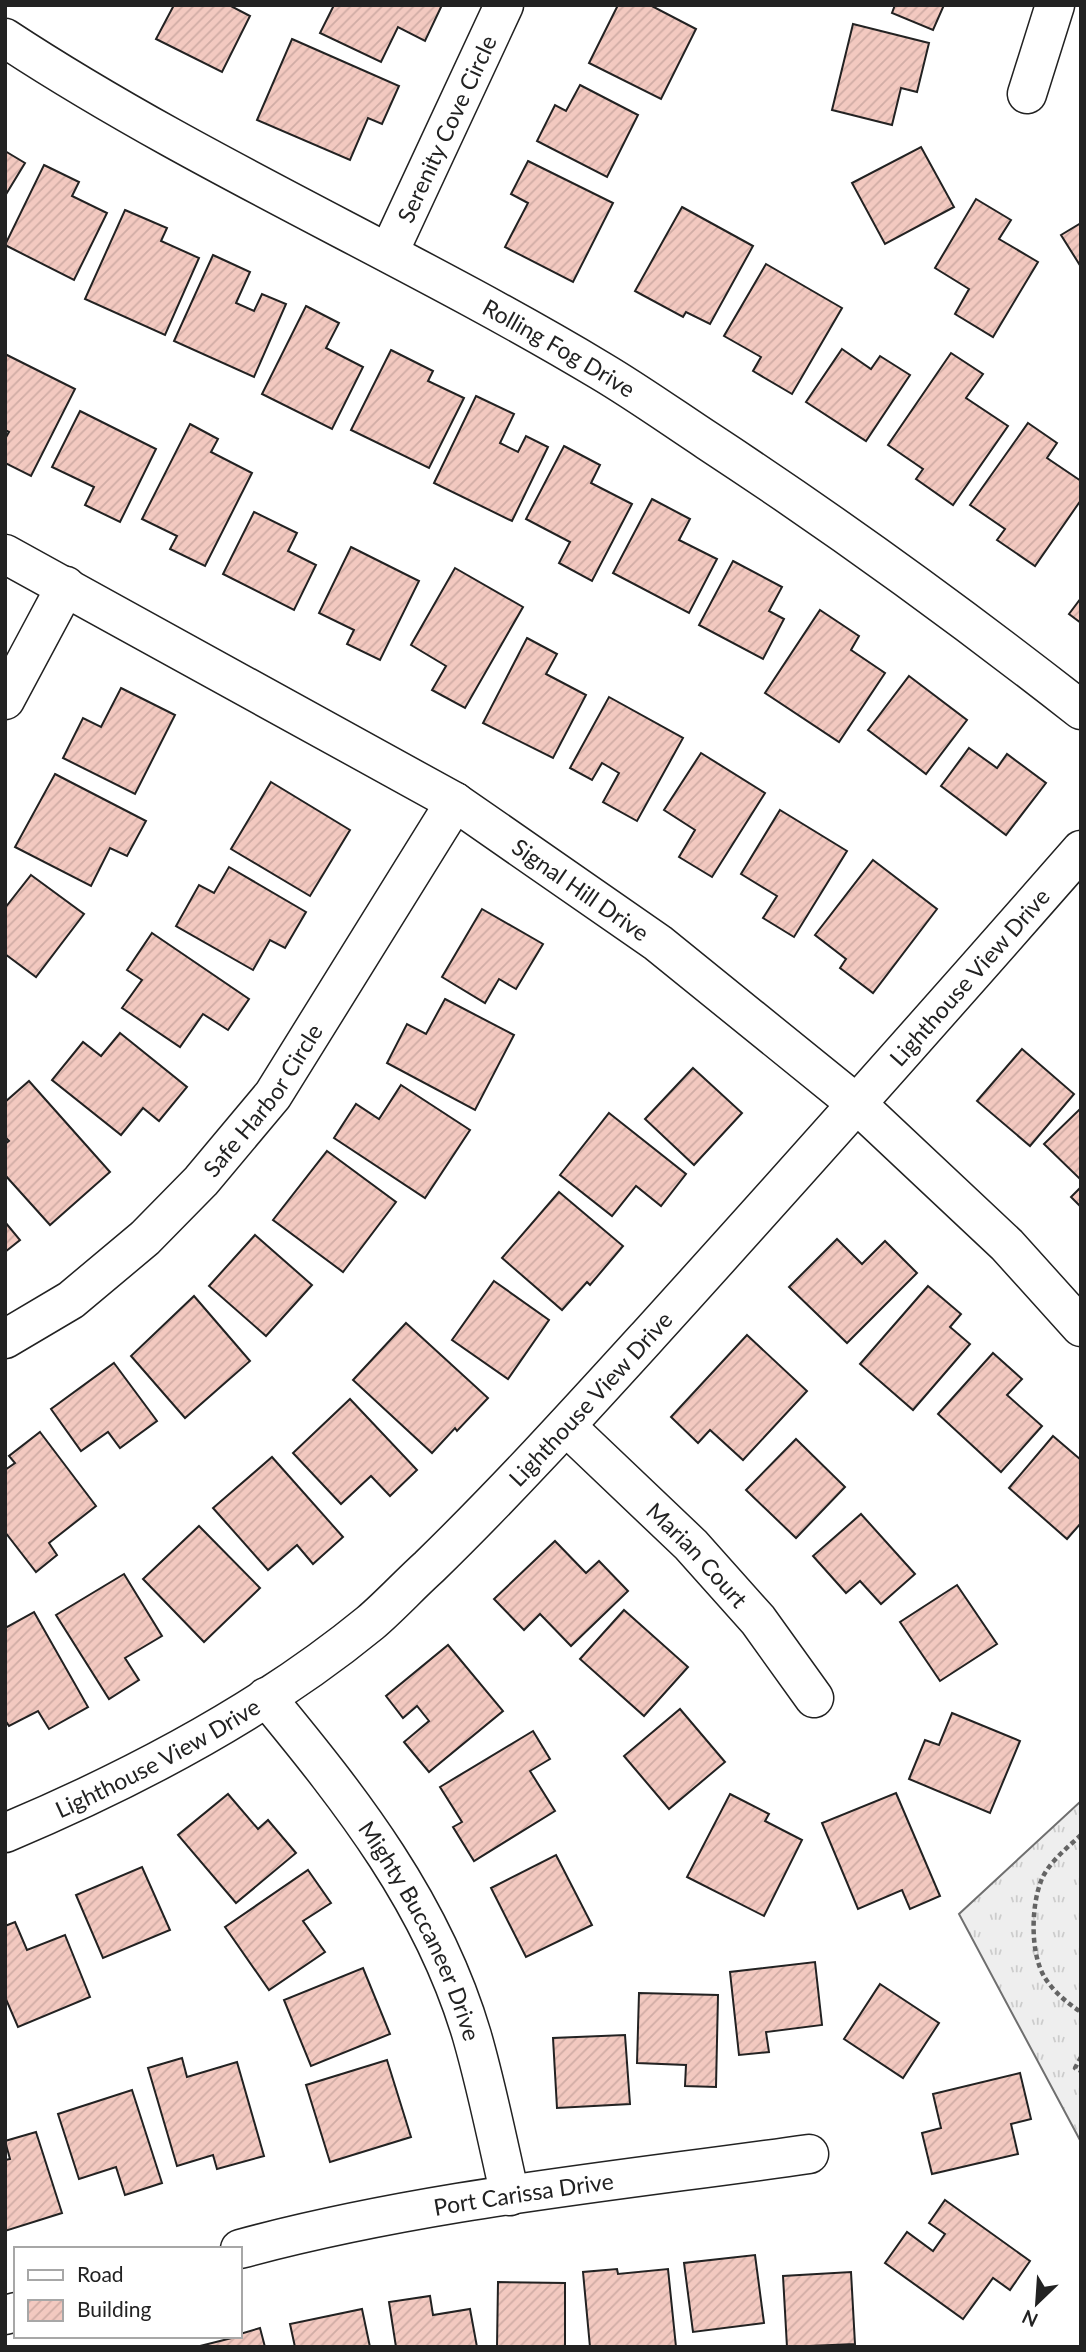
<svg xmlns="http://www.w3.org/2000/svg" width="1086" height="2352" font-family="Lato,sans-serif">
<defs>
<pattern id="grass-tufts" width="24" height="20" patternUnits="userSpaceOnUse" patternTransform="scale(1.75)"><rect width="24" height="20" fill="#eee"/><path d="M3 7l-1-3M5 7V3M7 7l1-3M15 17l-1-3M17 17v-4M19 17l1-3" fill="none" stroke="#ccc"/></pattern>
<pattern id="building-hatch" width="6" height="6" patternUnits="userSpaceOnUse" patternTransform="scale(1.75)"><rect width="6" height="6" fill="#f3c9c0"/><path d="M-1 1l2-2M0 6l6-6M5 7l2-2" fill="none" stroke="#d0aca5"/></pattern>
</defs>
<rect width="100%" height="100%" fill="#fff"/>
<path fill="url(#grass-tufts)" stroke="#6f6f6f" stroke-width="2" d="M1081 1801V2142L959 1914Z"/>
<g fill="url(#building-hatch)" stroke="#222" stroke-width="2">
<path d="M174 5H229L250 16 222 72 156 39Z"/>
<path d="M334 5H442L425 41 398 27 381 62 320 33Z"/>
<path d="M618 5H650L696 29 661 99 589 63Z"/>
<path d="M895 5H944L933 30 892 13Z"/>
<path d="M853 24 929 43 917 92 901 88 892 125 832 110Z"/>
<path d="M292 39 399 86 382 124 368 118 350 160 257 120Z"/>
<path d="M580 85 638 115 607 177 537 141 555 105 566 111Z"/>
<path d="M921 147 954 207 885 244 852 183Z"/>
<path d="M5 151 25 163 5 196Z"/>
<path d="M528 161 613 203 573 282 505 247 528 203 511 194Z"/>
<path d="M44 165 79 182 72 196 107 213 74 280 5 245Z"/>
<path d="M976 199 1011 220 999 239 1038 262 993 337 955 314 969 289 935 268Z"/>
<path d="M682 207 753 246 710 324 686 312 683 317 635 291Z"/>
<path d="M125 210 167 228 161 241 199 258 165 335 85 299Z"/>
<path d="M1081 223V267L1061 235Z"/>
<path d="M213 255 250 272 236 303 254 311 262 294 286 304 254 377 174 341Z"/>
<path d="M766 264 842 308 792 394 753 371 761 357 724 336Z"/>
<path d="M306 306 339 323 326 348 363 367 332 429 262 394Z"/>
<path d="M842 349 871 369 880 356 910 375 866 441 806 402Z"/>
<path d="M391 350 433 371 428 381 464 398 429 468 351 430Z"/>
<path d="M951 353 983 374 966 398 1008 426 953 505 916 479 923 469 888 445Z"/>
<path d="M5 354 75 389 31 476 5 463V439L9 432 5 430Z"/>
<path d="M476 396 514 414 500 443 518 452 526 436 548 447 512 521 434 483Z"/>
<path d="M80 411 156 449 120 522 85 505 94 487 52 467Z"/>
<path d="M1028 423 1057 443 1047 458 1081 481V500L1035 566 997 540 1005 529 970 505Z"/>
<path d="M190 424 218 439 211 452 252 473 205 566 170 549 177 536 142 519Z"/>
<path d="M564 446 600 465 591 483 632 504 592 581 559 563 570 542 526 519Z"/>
<path d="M652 499 690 519 679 540 717 559 689 613 613 573Z"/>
<path d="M254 512 297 533 288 551 316 565 294 610 223 574Z"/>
<path d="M351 547 419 581 380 660 347 644 354 630 319 613Z"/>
<path d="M733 561 782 587 769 611 784 619 763 659 699 625Z"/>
<path d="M455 568 523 607 465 708 432 690 446 666 411 645Z"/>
<path d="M1081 598V623L1069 614Z"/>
<path d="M820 610 859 636 851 650 885 673 839 742 765 693Z"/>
<path d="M527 638 557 654 546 674 586 695 553 758 483 723Z"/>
<path d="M909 676 967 720 926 774 868 730Z"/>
<path d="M121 688 175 715 135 794 63 758 83 718 101 727Z"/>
<path d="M609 697 683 738 637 821 603 802 619 773 602 763 592 780 570 768Z"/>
<path d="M969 748 997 768 1007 754 1046 783 1006 835 941 786Z"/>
<path d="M701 753 765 793 712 877 679 857 695 830 664 810Z"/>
<path d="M55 774 146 821 127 856 110 848 91 886 15 847Z"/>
<path d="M271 782 350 830 310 896 231 849Z"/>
<path d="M780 810 847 851 794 937 763 918 777 896 741 874Z"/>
<path d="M873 860 937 909 873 993 840 968 846 959 815 935Z"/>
<path d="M229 867 306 912 285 948 270 940 253 970 176 926 199 885 214 893Z"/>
<path d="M31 875 84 914 36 977 5 954V908Z"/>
<path d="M482 909 543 944 516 989 499 979 485 1003 442 977Z"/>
<path d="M152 933 249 999 228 1030 203 1014 180 1047 122 1008 142 980 127 970Z"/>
<path d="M445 999 514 1035 475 1110 387 1063 407 1024 426 1034Z"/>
<path d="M120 1033 187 1087 159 1121 143 1108 121 1135 52 1080 83 1042 101 1056Z"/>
<path d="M1022 1049 1074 1094 1030 1146 977 1101Z"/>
<path d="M693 1068 742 1113 694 1165 645 1119Z"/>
<path d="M29 1081 110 1172 50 1225 5 1175V1144L9 1141 5 1137V1102Z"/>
<path d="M401 1085 470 1130 425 1198 334 1138 356 1104 379 1119Z"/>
<path d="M1081 1108V1180L1044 1144Z"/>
<path d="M609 1113 686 1174 661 1206 636 1186 612 1216 560 1175Z"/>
<path d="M327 1151 396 1202 343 1272 273 1220Z"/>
<path d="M1081 1187V1207L1071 1197Z"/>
<path d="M559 1192 623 1246 590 1285 587 1282 562 1310 502 1258Z"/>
<path d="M5 1222 20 1240 5 1252Z"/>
<path d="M255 1235 312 1285 266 1336 209 1286Z"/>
<path d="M837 1239 862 1264 885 1241 917 1273 847 1343 789 1287Z"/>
<path d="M494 1281 549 1320 508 1379 452 1340Z"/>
<path d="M928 1286 961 1314 950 1327 970 1344 913 1410 860 1364Z"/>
<path d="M194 1296 250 1361 185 1418 131 1356Z"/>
<path d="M406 1323 488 1398 457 1431 455 1428 432 1453 353 1380Z"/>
<path d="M747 1335 807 1391 743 1460 710 1430 698 1443 671 1417Z"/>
<path d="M993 1353 1022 1379 1007 1395 1042 1426 1001 1472 938 1414Z"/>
<path d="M114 1363 157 1421 120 1448 108 1432 81 1451 51 1409Z"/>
<path d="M350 1399 417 1470 390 1496 371 1476 341 1504 293 1453Z"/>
<path d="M40 1432 96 1506 49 1543 57 1555 36 1572 5 1532V1470L15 1463 9 1456Z"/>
<path d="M1053 1436 1081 1460V1523L1067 1539 1009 1488Z"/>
<path d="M796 1439 845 1487 796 1538 746 1490Z"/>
<path d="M272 1457 343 1537 313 1564 297 1545 268 1570 213 1508Z"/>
<path d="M861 1514 915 1574 881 1604 860 1581 846 1593 813 1556Z"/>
<path d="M199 1526 260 1588 204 1642 143 1579Z"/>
<path d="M555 1541 586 1573 599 1561 628 1591 571 1646 540 1614 524 1630 494 1599Z"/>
<path d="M124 1574 162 1636 125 1658 139 1680 109 1699 56 1615Z"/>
<path d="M957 1585 997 1644 940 1681 900 1622Z"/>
<path d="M624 1610 688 1667 644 1716 580 1659Z"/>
<path d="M34 1612 88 1707 49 1729 38 1711 9 1726 5 1720V1628Z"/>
<path d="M448 1645 503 1711 429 1772 404 1742 429 1721 417 1706 403 1718 386 1696Z"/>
<path d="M680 1709 725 1762 669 1809 624 1756Z"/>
<path d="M952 1713 1020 1741 990 1813 909 1779 925 1740 939 1745Z"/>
<path d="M533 1731 550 1759 530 1771 555 1811 474 1861 453 1827 462 1822 440 1787Z"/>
<path d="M896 1793 940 1896 910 1909 902 1890 858 1909 822 1823Z"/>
<path d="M228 1794 258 1829 268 1820 296 1853 236 1903 178 1835Z"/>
<path d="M730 1794 769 1814 765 1821 802 1840 764 1916 687 1877Z"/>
<path d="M556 1855 592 1925 526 1957 491 1888Z"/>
<path d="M142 1867 170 1930 103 1958 76 1895Z"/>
<path d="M308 1870 331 1903 303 1921 325 1952 269 1990 225 1927Z"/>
<path d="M15 1922 27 1950 65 1935 90 1997 18 2027 5 1997V1926Z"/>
<path d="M815 1962 822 2025 766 2032 769 2052 739 2055 730 1972Z"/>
<path d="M363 1968 390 2034 311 2066 284 2000Z"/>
<path d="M880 1984 939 2023 903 2078 844 2039Z"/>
<path d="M639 1993 718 1995 716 2087 685 2086 686 2065 637 2063Z"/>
<path d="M625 2035 630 2104 557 2108 553 2038Z"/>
<path d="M182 2058 187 2077 237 2062 264 2156 217 2169 213 2155 177 2166 148 2068Z"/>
<path d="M387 2060 411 2137 330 2162 306 2085Z"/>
<path d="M1020 2073 1031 2119 1011 2124 1018 2154 932 2174 922 2133 941 2128 933 2094Z"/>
<path d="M132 2090 162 2183 125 2195 116 2167 79 2179 58 2114Z"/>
<path d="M36 2132 62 2213 5 2231V2160L10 2159 5 2141Z"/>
<path d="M945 2200 1030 2261 1010 2290 993 2278 963 2319 885 2263 907 2232 933 2251 945 2234 929 2223Z"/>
<path d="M755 2255 764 2323 693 2332 684 2263Z"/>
<path d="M617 2269 618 2274 668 2269 676 2347H590L583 2272Z"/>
<path d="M851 2272 855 2344 787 2347 783 2276Z"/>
<path d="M498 2282 565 2283V2347H497Z"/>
<path d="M430 2296 433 2315 470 2309 477 2347H396L389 2302Z"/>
<path d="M362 2309 370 2347H295L290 2324Z"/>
<path d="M260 2328 265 2347H196L240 2336V2334Z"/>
</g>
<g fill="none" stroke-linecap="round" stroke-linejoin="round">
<g stroke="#222" stroke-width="41">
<g id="minor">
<path id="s1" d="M5 38C195 163 406 254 601 371 638 393 673 418 708 441 836 525 960 615 1081 710"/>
<path d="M1027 94 1055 5"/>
<path id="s2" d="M389 252 504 5"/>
<path id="s3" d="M5 554 455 802 658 943 858 1105 1007 1245 1081 1327"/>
<path d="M5 700 66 586"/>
<path id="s4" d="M5 1339 71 1300 145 1238 201 1181 273 1095 455 802"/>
<path id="s5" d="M566 1426 691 1545 758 1620 814 1698"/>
<path id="s6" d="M266 1697C352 1801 433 1904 472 2036 487 2088 498 2143 510 2196"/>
<path id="s7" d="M5 1833C131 1780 264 1710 370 1623 390 1606 409 1585 429 1567 505 1493 576 1415 648 1336 794 1175 938 1013 1081 850"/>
<path id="s8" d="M240 2249C425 2199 619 2181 809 2154"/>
<path d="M5 2315 16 2312"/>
</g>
</g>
<g stroke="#646464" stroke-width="4.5" stroke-dasharray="5 3.5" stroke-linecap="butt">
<path d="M1081 1835C1067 1848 1048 1863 1041 1881 1031 1907 1030 1954 1045 1978 1054 1992 1067 2003 1081 2012"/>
<path d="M1081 2057 1075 2068 1081 2071"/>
</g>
<use href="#minor" stroke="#fff" stroke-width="38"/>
</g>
<g text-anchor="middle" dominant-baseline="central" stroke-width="5" stroke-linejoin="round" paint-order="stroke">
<g font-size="23" fill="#222" stroke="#fff">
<text stroke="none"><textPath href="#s2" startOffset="136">Serenity Cove Circle</textPath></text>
<text stroke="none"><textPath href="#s1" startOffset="635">Rolling Fog Drive</textPath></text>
<text stroke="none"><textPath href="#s3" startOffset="667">Signal Hill Drive</textPath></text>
<text stroke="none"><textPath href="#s7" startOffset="1304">Lighthouse View Drive</textPath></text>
<text stroke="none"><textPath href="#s4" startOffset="355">Safe Harbor Circle</textPath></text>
<text stroke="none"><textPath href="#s7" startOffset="737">Lighthouse View Drive</textPath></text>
<text stroke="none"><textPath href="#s5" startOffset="184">Marian Court</textPath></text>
<text stroke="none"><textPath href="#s7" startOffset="170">Lighthouse View Drive</textPath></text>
<text stroke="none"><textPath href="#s6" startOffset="282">Mighty Buccaneer Drive</textPath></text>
<text stroke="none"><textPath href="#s8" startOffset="289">Port Carissa Drive</textPath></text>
</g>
</g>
<rect width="1086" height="2352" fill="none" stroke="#222222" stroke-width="14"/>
<rect x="14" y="2247" width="228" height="91" fill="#ffffff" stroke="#a7a7a7" stroke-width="2"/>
<rect x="28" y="2270" width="35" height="10" fill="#ffffff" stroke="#a7a7a7" stroke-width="2"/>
<text x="77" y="2282" font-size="21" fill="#222222">Road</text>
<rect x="28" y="2300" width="35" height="21" fill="url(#building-hatch)" stroke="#a7a7a7" stroke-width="2"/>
<text x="77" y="2317" font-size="21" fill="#222222">Building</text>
<g transform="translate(1037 2303) rotate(205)" stroke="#ffffff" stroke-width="5" paint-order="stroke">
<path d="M0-5L12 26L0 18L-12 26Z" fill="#222222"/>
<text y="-10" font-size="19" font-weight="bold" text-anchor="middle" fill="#222222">N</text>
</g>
</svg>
